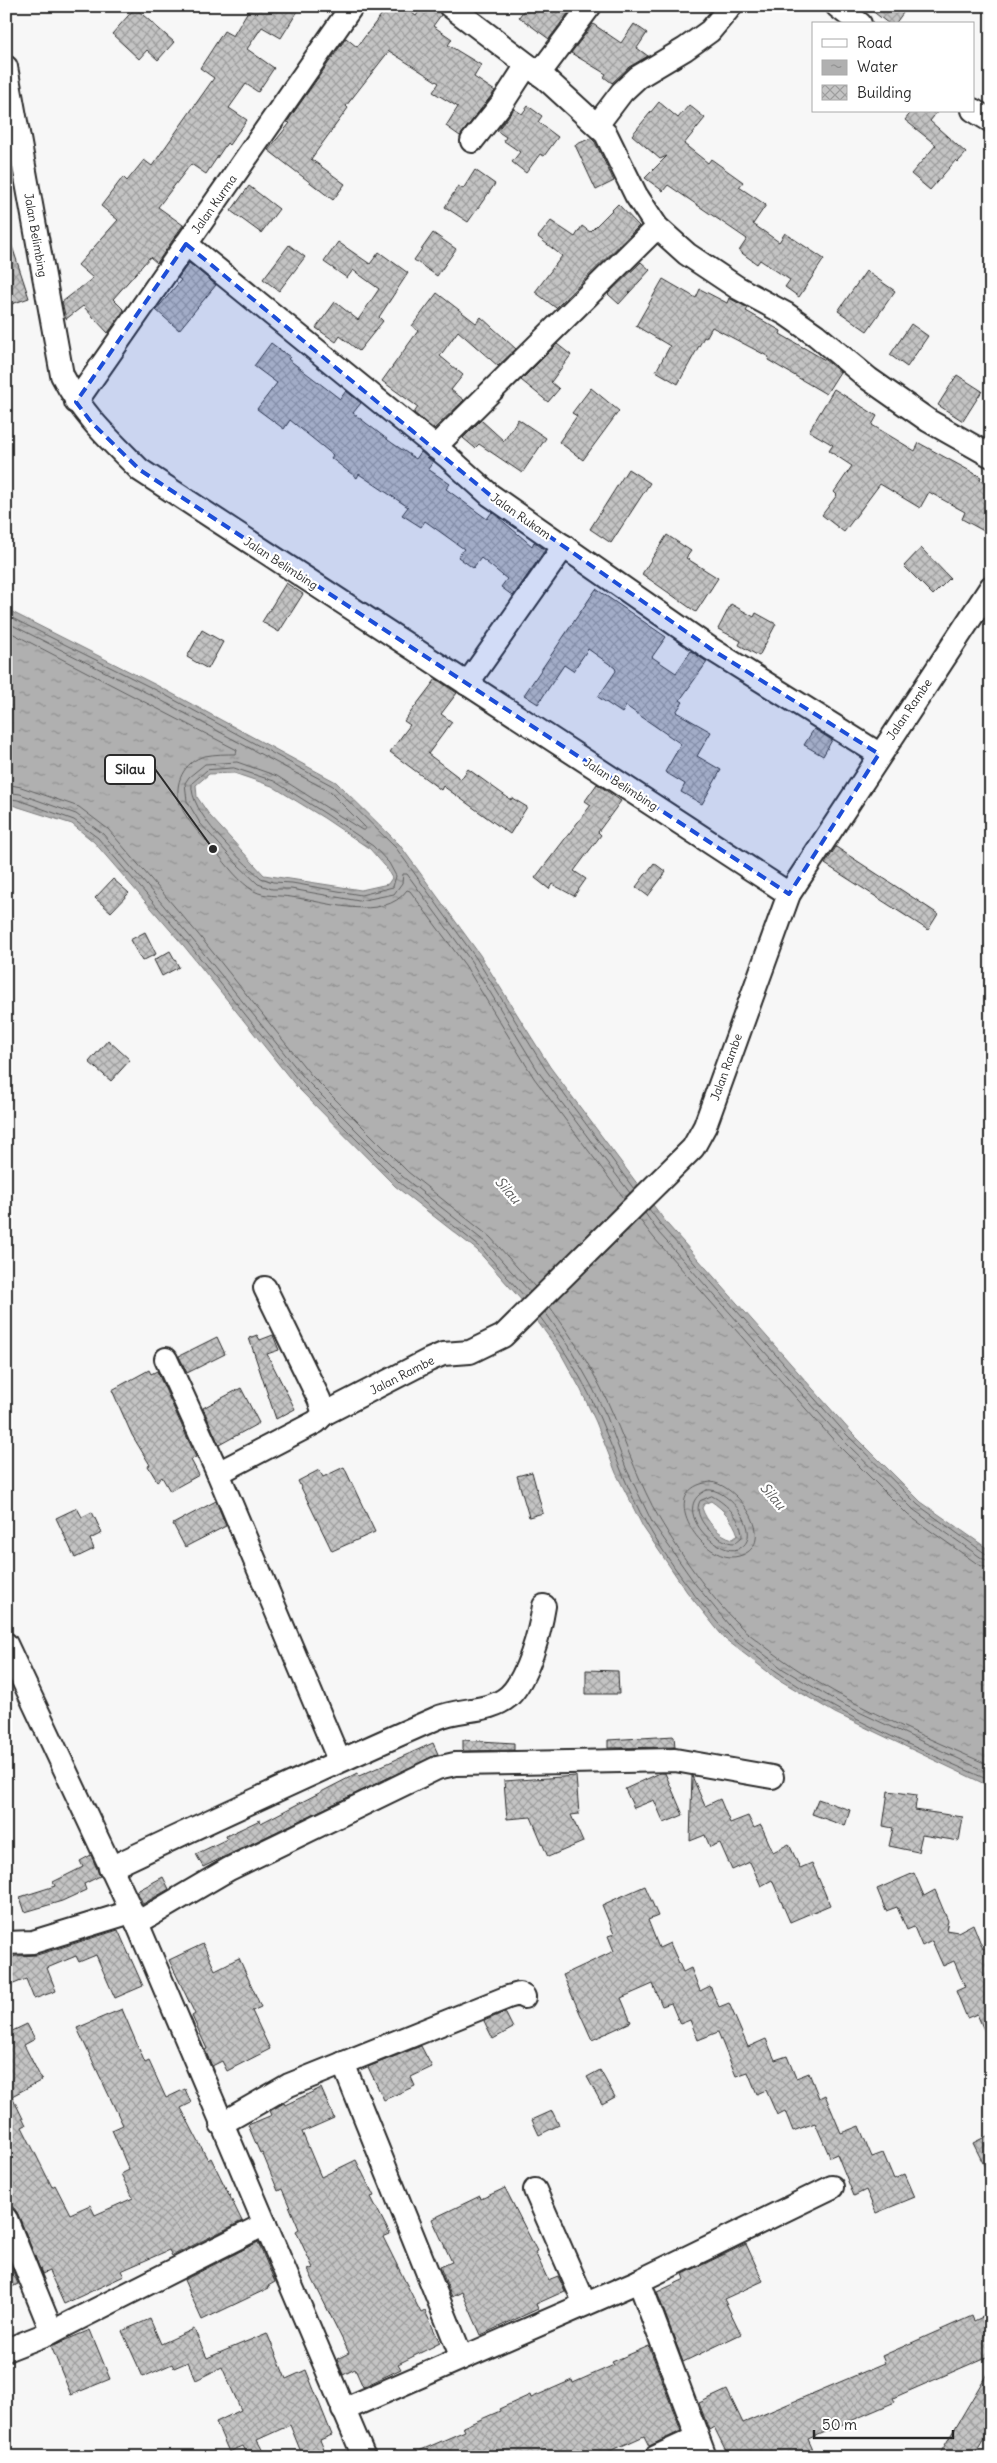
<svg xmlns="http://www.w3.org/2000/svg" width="997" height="2463" font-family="Delius,sans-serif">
<defs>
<pattern id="water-ripples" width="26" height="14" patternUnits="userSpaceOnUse" patternTransform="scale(1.25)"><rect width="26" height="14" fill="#b0b0b0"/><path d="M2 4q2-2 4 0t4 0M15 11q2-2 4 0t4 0" fill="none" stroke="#8f8f8f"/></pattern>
<pattern id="building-cross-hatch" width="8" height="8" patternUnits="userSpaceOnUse" patternTransform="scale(1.25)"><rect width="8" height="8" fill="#c4c4c4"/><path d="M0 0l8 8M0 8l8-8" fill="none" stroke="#9f9f9f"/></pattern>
</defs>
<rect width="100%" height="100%" fill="#f7f7f7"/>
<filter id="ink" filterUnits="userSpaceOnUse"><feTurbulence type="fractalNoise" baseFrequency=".02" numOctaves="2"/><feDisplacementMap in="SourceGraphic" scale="10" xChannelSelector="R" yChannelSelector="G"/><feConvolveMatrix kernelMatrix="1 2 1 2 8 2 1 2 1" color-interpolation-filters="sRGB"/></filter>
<g filter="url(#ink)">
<path fill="url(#water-ripples)" stroke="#7b7b7b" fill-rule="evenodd" d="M6 609 158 686 336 782 399 844 480 955 550 1067 668 1225 851 1432 921 1502 991 1551V1787L835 1713 776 1678 725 1639 687 1592 643 1527 616 1473 596 1422 581 1390 560 1352 524 1303 477 1250 395 1186 297 1087 184 946 94 842 72 824 6 803ZM234 773 272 786 324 818 370 849 385 866 392 878 388 884 361 890 264 875 210 816 197 797 196 785 209 774ZM711 1501C724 1510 733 1520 738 1535L733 1539C719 1536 706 1521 702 1508L704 1504Z"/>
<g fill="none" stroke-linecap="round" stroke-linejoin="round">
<g stroke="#606060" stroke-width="1">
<path d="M6 615 156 690 333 786 396 848 476 958 546 1070 634 1189"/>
<path d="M6 622 153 696 329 791 365 827V830H362L277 776 237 762 205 764 189 777 185 783 187 801 200 823 237 864 258 884 272 889H291L359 901 394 894 402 883 403 874H407L471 961 540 1074 630 1193"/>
<path d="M6 630 237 750 236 754C226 754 215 754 205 756 184 761 173 784 180 804 187 822 204 838 216 852 227 865 239 882 254 891 265 897 278 895 291 897 323 901 384 923 407 890L410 891 465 965 534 1078 624 1198"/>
<path d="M234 768 274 781 326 814 373 846 389 863 396 876 393 887 361 895 292 883 273 882 261 878C240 859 188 812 192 783L207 770Z"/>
<path d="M6 784 21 787 79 807 108 829 198 934 311 1075 408 1172 490 1237 535 1287"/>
<path d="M6 792 20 794 76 814 103 834 192 939 306 1080 403 1177 485 1242 530 1292"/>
<path d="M6 798 18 800 74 820 98 838 188 943 301 1084 399 1182 480 1247 525 1297"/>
<path d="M649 1209 664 1229 847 1435 918 1505 986 1554 991 1555"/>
<path d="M645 1213 659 1233 843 1440 914 1510 983 1559 991 1561"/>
<path d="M639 1219 654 1238 838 1445 908 1515 979 1565 991 1569"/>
<path d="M550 1307C575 1341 597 1376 613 1414 628 1449 640 1485 659 1518 679 1552 710 1597 738 1624 746 1633 758 1640 767 1648 834 1699 914 1732 991 1766"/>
<path d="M545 1312 569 1346 591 1385 607 1417 626 1468 652 1522 696 1585 733 1630 783 1669 840 1703 991 1774"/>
<path d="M540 1317C564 1349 586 1383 601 1421 616 1456 628 1492 647 1525 667 1559 700 1605 728 1634 737 1644 750 1651 761 1660 829 1712 912 1746 991 1781"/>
<path d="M711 1482C739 1485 780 1544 739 1556 703 1567 652 1487 711 1482Z"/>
<path d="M707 1490C728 1486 767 1537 738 1549 717 1557 668 1507 707 1490Z"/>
<path d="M712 1496C727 1504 742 1519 742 1537L735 1543C719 1544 690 1518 700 1501Z"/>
</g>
</g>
<g fill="url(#building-cross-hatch)" stroke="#2b2b2b">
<path d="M251 6H301L281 38 262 27 247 49 274 68 258 92 246 84 229 108 247 120 229 145 227 143 206 174 191 164 158 207 183 225 157 263 150 257 113 299 124 310 108 333 83 306 66 319 62 302 93 278 78 265 118 220 101 206 123 177 127 181 144 160 152 166 214 78 200 68 224 31 233 36Z"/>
<path d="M388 6H403L416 16 423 6H437L441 15 433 26 452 39 448 45 481 65 474 77 495 91 460 136 446 126 458 107 433 92 439 83 389 51 346 106 348 108 311 159 345 184 333 200 268 150 290 123 287 122 346 38 357 47Z"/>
<path d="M527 6H562L569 12 549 39 519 17Z"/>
<path d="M866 6H908L895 24H889Z"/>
<path d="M135 8 174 42 158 60 147 50 139 59 112 34Z"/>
<path d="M593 24 621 43 634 24 647 33 637 48 648 56 629 67 612 83 604 77 606 74 571 53Z"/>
<path d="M659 102 678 118 689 105 705 118 684 144 708 163 711 159 743 182 739 187 766 205 753 224 779 242 785 233 824 259 799 297 785 287 790 280 760 260 757 264 739 251 747 239 668 185 663 191 645 178 667 156 660 159 632 135Z"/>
<path d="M528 106 542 116 538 122 558 137 544 156 540 154 526 173 512 162 520 152 504 141 506 137 497 131 514 109 522 114Z"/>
<path d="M912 111H938L930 121 966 153 958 162 956 160 930 190 911 174 936 145 905 120Z"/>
<path d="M591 138 595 142 614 181 596 190 575 145Z"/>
<path d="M475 170 495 184 468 222 445 207 458 186 463 189Z"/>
<path d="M249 186 279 209 261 233 231 211Z"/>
<path d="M618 204 639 226 556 308 535 292 562 256 538 237 551 221 575 237 582 226 590 232Z"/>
<path d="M433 233 456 249 437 276 414 260Z"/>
<path d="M6 237H9L29 298 6 306Z"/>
<path d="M338 242 370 264 379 252 408 273 379 317 383 321 359 351 340 336 336 342 316 328 335 302 358 320 379 289 353 270 347 278 324 262Z"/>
<path d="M289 245 305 257 279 291 263 279Z"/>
<path d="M641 262 650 270 619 304 608 294Z"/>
<path d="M189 263 216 285 179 330 156 310 181 280 178 278Z"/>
<path d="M866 271 895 291 867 331 838 311Z"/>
<path d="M663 279 696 298 700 289 727 303 729 298 748 308 746 311 781 331 780 334 825 360 840 372 826 394 768 360 769 357 712 327 706 338 704 337 678 384 656 371 670 346 636 326Z"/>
<path d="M437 293 476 323 481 317 516 349 498 366 458 331 440 356 463 375 451 390 464 400 434 429 414 413 418 407 382 381 418 331 412 326Z"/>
<path d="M911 324 928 336 907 367 890 355Z"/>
<path d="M271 343 290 357 288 359 340 399 346 391 361 403 353 413 392 443 416 459 421 452 433 462 428 469 450 484 446 489 487 519 492 512 532 546 534 542 545 550 513 596 501 587 507 579 481 558 473 568 458 557 464 549 425 521 421 527 402 515 408 507 359 474 357 478 331 458 333 455 290 420 284 429 257 409 277 383 254 366Z"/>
<path d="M557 344 571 355 551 382 559 389 548 402 521 380Z"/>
<path d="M957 375 982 391 963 421 938 405Z"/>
<path d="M591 388 619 411 583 460 559 442 577 416 572 413Z"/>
<path d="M834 389 877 416 872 425 915 451 919 443 981 477 980 480 991 486V535L962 519 965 512 929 492 920 508 880 484 844 532 822 515 837 495 834 492 852 466 829 451 833 445 809 431Z"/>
<path d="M518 419 546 438 522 473 479 444 475 448 463 438 481 420 504 441Z"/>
<path d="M628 469 650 483 611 543 590 529Z"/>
<path d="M667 535 691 551 686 558 718 578 696 612 642 574Z"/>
<path d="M921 548 950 578 933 595 904 566Z"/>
<path d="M286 583 303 594 279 632 262 622Z"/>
<path d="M596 589 666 637 652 657 676 673 691 651 707 662 680 700 683 702 676 712 711 732 697 756 721 770 702 804 681 792 685 784 665 772 681 744 626 706 622 713 598 697 616 671 615 668 588 649 573 671 564 665 538 704 524 695Z"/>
<path d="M731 604 754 617 756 613 776 624 759 656 739 645 741 641 718 629Z"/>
<path d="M202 630 223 642 208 669 187 657Z"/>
<path d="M436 679 457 693 441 714 452 722 428 754 461 779 468 769 511 800 512 798 527 807 510 834 443 786 441 790 390 752 410 725 404 721Z"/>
<path d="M814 729 832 740 823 756 804 745Z"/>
<path d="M597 784 621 801 598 832 601 835 574 871 586 879 574 896 552 884 549 889 535 878 591 805 585 801Z"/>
<path d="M836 847 938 914 928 930 825 864Z"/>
<path d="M654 863 666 872 648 896 636 887Z"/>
<path d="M113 879 129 893 111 912 95 898Z"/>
<path d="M145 932 156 954 142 961 130 940Z"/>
<path d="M170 951 179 967 162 976 154 960Z"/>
<path d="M108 1040 130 1060 111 1081 89 1062Z"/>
<path d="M257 1335 260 1340 273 1335 279 1350 267 1354 295 1409 276 1419 249 1338Z"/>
<path d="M217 1337 225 1354 187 1373 179 1356Z"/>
<path d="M149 1370 151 1374 157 1371 196 1457 191 1460 199 1475 170 1491 162 1477 157 1481 148 1466 150 1465 132 1435 112 1390Z"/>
<path d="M241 1388 259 1423 219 1445 203 1408Z"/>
<path d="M344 1467 375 1532 332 1551 298 1481 319 1470 323 1477Z"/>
<path d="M532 1472 543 1513 529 1517 517 1476Z"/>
<path d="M216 1501 226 1526 185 1547 173 1524Z"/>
<path d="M77 1508 82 1517 92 1512 102 1533 90 1539 94 1549 75 1558 56 1518Z"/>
<path d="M586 1670 618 1671 619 1694H586Z"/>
<path d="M674 1736 675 1747 608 1748V1740Z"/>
<path d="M463 1740 514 1743V1750L463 1751Z"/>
<path d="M433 1743 438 1754 203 1867 196 1854 227 1839 226 1836 260 1820 261 1823 358 1773 359 1776Z"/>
<path d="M660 1773H665L683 1815 664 1823 654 1800 634 1808 625 1789Z"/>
<path d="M576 1776 579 1814 571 1815 583 1842 548 1857 531 1817 507 1819 504 1781Z"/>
<path d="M692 1776 705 1806 720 1799 730 1823 748 1816 754 1828 761 1825 773 1852 789 1844 800 1868 812 1863 830 1905 790 1922 772 1880 761 1886 750 1862 732 1870 720 1843 710 1847 705 1835 690 1841Z"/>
<path d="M888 1791 917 1795 915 1810 963 1817 959 1841 922 1835 918 1852 889 1846 893 1828 883 1826Z"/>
<path d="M818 1799 850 1810 845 1826 812 1814Z"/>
<path d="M91 1855 100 1876 84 1884 86 1890 62 1901 25 1912 20 1897 55 1886 53 1882 83 1867 80 1861Z"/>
<path d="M914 1873 924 1896 935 1890 948 1921 946 1930 958 1932 973 1924 983 1949 991 1946V2046L977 2014 967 2018 956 1991 965 1987 954 1961 943 1966 932 1941 922 1946 914 1927 907 1930 897 1907 886 1911 877 1889Z"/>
<path d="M163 1877 169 1889 143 1904 137 1891Z"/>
<path d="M645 1886 658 1916 648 1920 659 1948 670 1943 683 1972 691 1968 700 1991 710 1986 719 2007 729 2003 748 2047 766 2039 775 2060 787 2056 796 2078 809 2073 819 2098 825 2095 841 2133 859 2126 872 2157 883 2153 894 2179 905 2174 915 2197 876 2213 866 2190 854 2196 837 2154 830 2157 815 2123 793 2131 785 2111 777 2115 766 2090 757 2094 748 2072 736 2076 718 2032 698 2040 690 2020 680 2024 671 2003 662 2006 653 1984 621 1998 631 2022 592 2040 563 1975 614 1951 608 1936 614 1934 602 1905Z"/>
<path d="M118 1930 143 1986 115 1998 96 1955 79 1962 76 1956 47 1968 56 1991 34 1999 26 1979 6 1987V1960L16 1956 37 1955Z"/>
<path d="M203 1944 215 1970 239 1958 261 2007 252 2011 270 2049 227 2071 222 2061 212 2066 205 2050 207 2049 192 2016 195 2014 169 1960Z"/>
<path d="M122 2009 145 2063 149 2061 166 2098 185 2089 191 2103 181 2108 208 2160 211 2158 242 2221 172 2256 169 2250 121 2271 124 2276 64 2304 49 2271 42 2274 18 2214 14 2208 6 2206V2146L11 2144 6 2134V2034L27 2024 35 2039 24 2045 42 2080 12 2096 26 2125 22 2127 52 2187 55 2185 70 2214 90 2205 95 2215 133 2198 121 2174 129 2170 112 2130 123 2125 77 2028Z"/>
<path d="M505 2012 513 2028 493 2039 484 2021Z"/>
<path d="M421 2046 432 2067 411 2077 415 2086 384 2100 368 2067Z"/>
<path d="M600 2070 615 2097 602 2104 587 2077Z"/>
<path d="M321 2088 334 2118 302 2132 321 2177 356 2160 374 2196 371 2197 390 2234 383 2237 421 2313 425 2311 440 2343 398 2364 401 2369 363 2387 355 2369 343 2375 337 2359 349 2353 308 2270 313 2268 296 2231 299 2229 282 2189 278 2191 262 2152 260 2153 248 2125 272 2115 270 2111 284 2103 285 2105Z"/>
<path d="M552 2111 559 2125 539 2135 532 2120Z"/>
<path d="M991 2134V2179L973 2143Z"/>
<path d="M505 2188 537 2251 535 2252 548 2280 558 2276 565 2291 536 2304 538 2309 481 2335 462 2292 452 2297 440 2267 452 2262 432 2219 480 2196 481 2199Z"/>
<path d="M258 2242 275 2282 268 2286 269 2288 202 2320 184 2280Z"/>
<path d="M746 2244 763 2281 724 2299 741 2334 683 2362 657 2292 685 2279 683 2274Z"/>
<path d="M6 2254 18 2284 6 2290Z"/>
<path d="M991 2313V2355L893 2398 895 2402 808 2439 816 2457H729L714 2427 709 2430 699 2403 727 2390 743 2423 885 2363 882 2356 972 2316 974 2321Z"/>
<path d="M150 2319 161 2344 194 2329 207 2358 267 2333 286 2379 306 2370 332 2435 320 2440 327 2457H303L290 2425 257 2440 266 2457H249L243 2446 229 2452 216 2422 241 2410 222 2367 196 2380 188 2362 174 2368 172 2364 143 2377 122 2331Z"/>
<path d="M90 2330 110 2379 71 2395 51 2346Z"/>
<path d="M649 2346 681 2431 649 2446 644 2436 597 2457H405L465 2431 463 2427 500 2411 499 2409 530 2395 531 2398 572 2380 573 2383 614 2365 612 2362Z"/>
<path d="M991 2367V2427L973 2457H938Z"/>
</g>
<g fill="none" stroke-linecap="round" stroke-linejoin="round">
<g stroke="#2b2b2b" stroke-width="26">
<g id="minor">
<path d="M450 6 546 79 606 134 636 195 657 227 687 254 738 288 786 314 816 335 869 379 929 421 991 456"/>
<path d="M837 6 860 24"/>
<path d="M6 67 62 375C83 416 108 438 140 470L789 894"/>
<path d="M539 74 590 6"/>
<path d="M973 110 991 121"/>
<path d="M597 125 622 92 638 77 685 49 710 31 731 6"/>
<path d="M472 141 503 102 527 65"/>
<path d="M186 244 449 458 490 495 711 649 879 754"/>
<path d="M76 402 352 6"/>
<path d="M435 447 657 227"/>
<path d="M467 684 564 546"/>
<path d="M166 1359 218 1473 339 1760"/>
<path d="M324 1414 429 1360 443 1354 470 1352 503 1336 693 1148 705 1126 789 894 991 587"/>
<path d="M218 1473 316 1422 324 1414 319 1399 265 1288"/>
<path d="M6 1644 137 1923 364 2457"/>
<path d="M110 1868C218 1817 327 1766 437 1718 459 1708 490 1713 509 1696 528 1678 540 1631 544 1606"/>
<path d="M137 1923 229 1869 437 1768 455 1764 675 1760 772 1777"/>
<path d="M6 1943 33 1942 131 1912"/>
<path d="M343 2063 462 2358"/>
<path d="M221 2124 289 2085 508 1997 519 1994 524 1997"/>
<path d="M535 2190 585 2304"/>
<path d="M6 2219 52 2332"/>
<path d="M639 2281 705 2457"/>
<path d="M6 2350 52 2332 265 2224"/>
<path d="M343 2410 639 2281 832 2187"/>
<path d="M656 2457 697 2438"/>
</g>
</g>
<use href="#minor" stroke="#fff" stroke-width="22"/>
</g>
</g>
<path fill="#1d4ed8" fill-opacity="0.2" stroke="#1d4ed8" stroke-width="4" stroke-dasharray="10 6" stroke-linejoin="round" d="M186 244 490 495 711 649 879 754 789 894 140 470 92 423 76 402Z"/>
<g text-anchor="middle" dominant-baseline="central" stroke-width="4.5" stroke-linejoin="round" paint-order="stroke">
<g font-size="12" fill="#2b2b2b" stroke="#fff">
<text transform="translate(214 204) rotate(-55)">Jalan Kurma</text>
<text transform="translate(36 235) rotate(80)">Jalan Belimbing</text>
<text transform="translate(521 516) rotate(35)">Jalan Rukam</text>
<text transform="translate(281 563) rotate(33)">Jalan Belimbing</text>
<text transform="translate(909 709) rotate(-56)">Jalan Rambe</text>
<text transform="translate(621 784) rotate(33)">Jalan Belimbing</text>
<text transform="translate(726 1067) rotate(-70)">Jalan Rambe</text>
<text transform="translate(402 1375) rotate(-27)">Jalan Rambe</text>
</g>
<g font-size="14" font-style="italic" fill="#5a5a5a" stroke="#fff">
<text transform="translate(508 1190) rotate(49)">Silau</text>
<text transform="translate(773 1496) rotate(49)">Silau</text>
</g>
</g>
<path fill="none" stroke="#2b2b2b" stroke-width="2" d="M213 849L155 769"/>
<circle fill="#2b2b2b" stroke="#fff" stroke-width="2" cx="213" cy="849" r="5"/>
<rect fill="#fff" stroke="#2b2b2b" stroke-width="2" x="105" y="755" width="50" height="29" rx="5"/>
<g font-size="14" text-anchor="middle" font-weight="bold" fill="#2b2b2b">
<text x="130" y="774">Silau</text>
</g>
<rect width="997" height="2463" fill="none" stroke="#fff" stroke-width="25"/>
<rect x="12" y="12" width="972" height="2438" fill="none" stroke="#2b2b2b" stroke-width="2" filter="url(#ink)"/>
<rect x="812" y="22" width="162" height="90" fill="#ffffff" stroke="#aaaaaa"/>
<rect x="822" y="39" width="25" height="8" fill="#ffffff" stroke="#aaaaaa"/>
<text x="857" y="48" font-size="15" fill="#2b2b2b">Road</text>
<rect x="822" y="60" width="25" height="15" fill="url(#water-ripples)" stroke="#aaaaaa"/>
<text x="857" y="72" font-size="15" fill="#2b2b2b">Water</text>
<rect x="822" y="85" width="25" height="15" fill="url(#building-cross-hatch)" stroke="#aaaaaa"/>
<text x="857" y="98" font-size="15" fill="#2b2b2b">Building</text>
<path d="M814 2430v8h139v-8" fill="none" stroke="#2b2b2b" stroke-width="2.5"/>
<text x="822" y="2430" font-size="15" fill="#2b2b2b" stroke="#ffffff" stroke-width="4" paint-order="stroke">50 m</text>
</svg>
